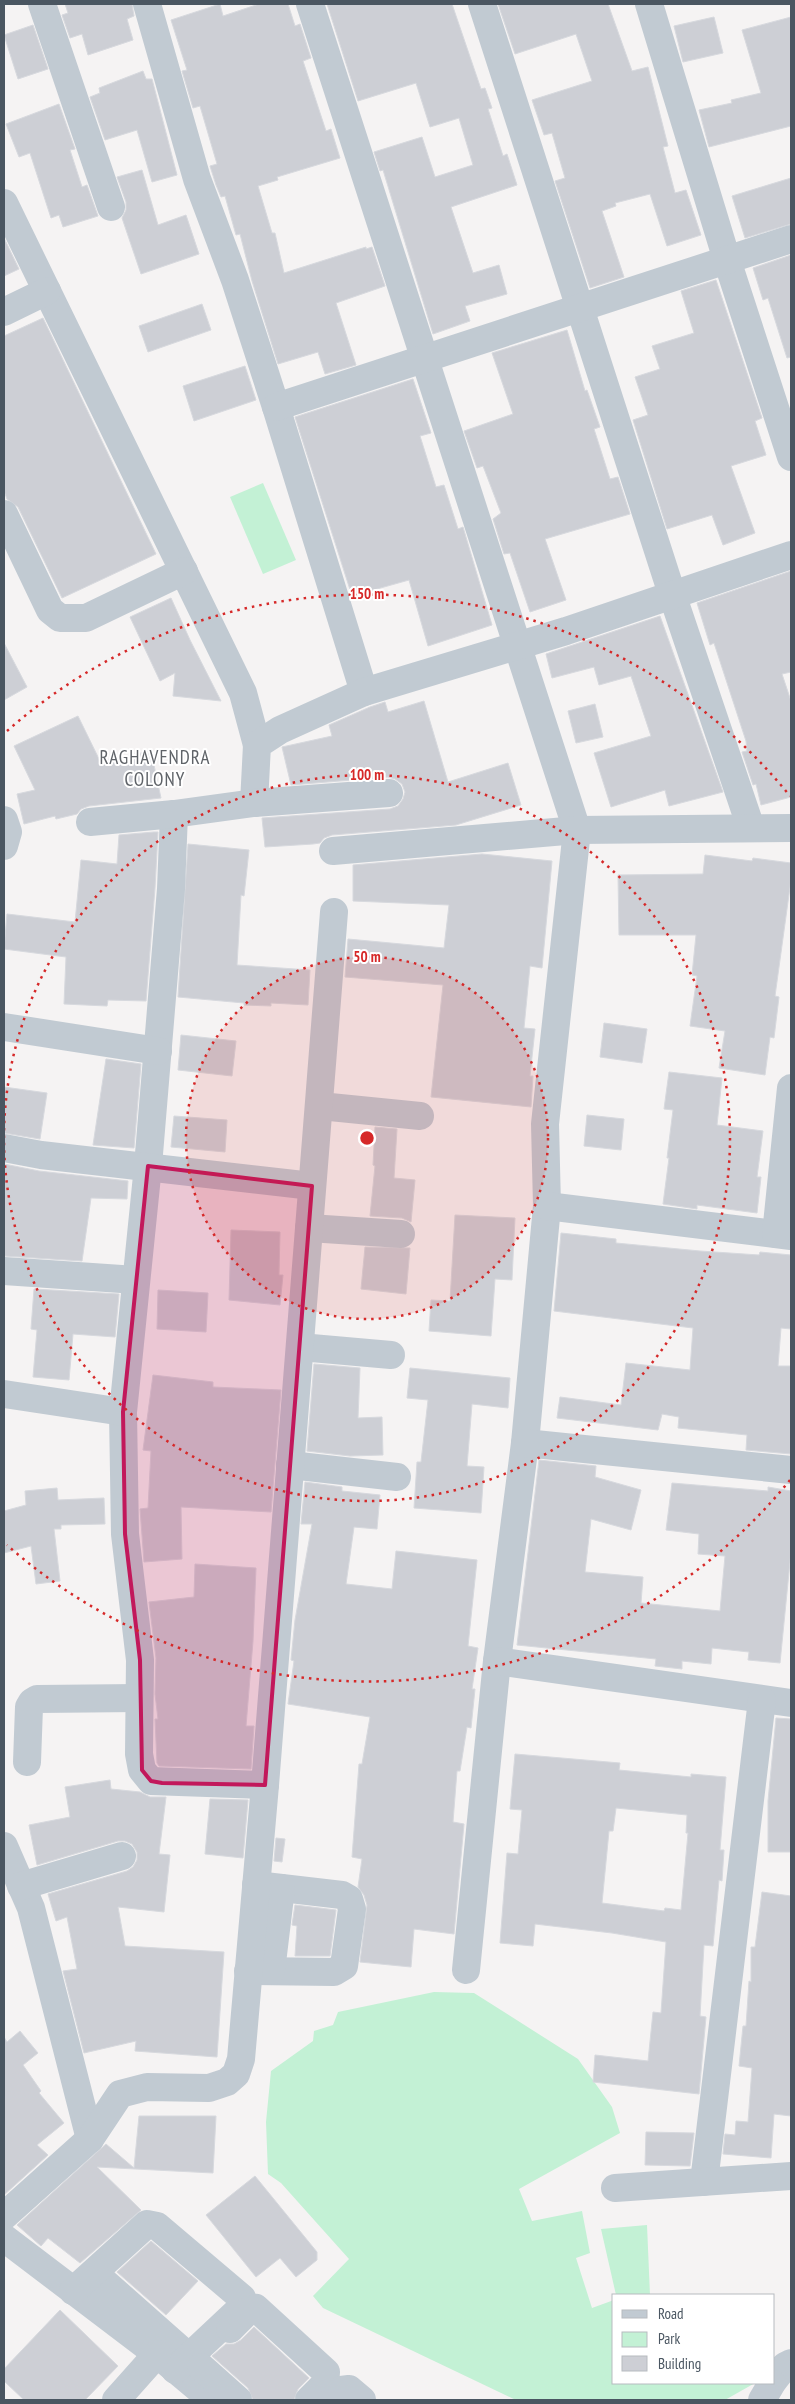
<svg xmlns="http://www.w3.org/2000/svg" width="795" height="2404" font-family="'PT Sans Narrow',sans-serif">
<rect width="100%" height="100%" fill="#f5f3f3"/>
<g fill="#c3f1d5">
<path d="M263 483 296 560 263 574 230 497Z"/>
<path d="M434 1992 474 1993 578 2059 612 2107 620 2133 519 2189 532 2221 582 2211 590 2253 576 2258 592 2308 614 2300V2383H755L725 2400H516L323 2308 313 2296 349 2259 281 2183 268 2174 266 2122 271 2071 313 2041 314 2031 333 2025 338 2012Z"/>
<path d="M647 2225 650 2295H616L601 2229Z"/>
</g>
<g fill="#cdcfd5" stroke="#d7d9de" fill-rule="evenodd">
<path d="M65 4H132L134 16 127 19 133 40 88 55 82 34 70 38 62 15 68 13Z"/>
<path d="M220 4 223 16 259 4H288L295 26 300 24 311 58 303 61 326 131 331 129 340 158 277 177 278 180 258 186 272 233H275L284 273 366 247V249L372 247 385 286 336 303 356 365 325 374 318 352 278 364 252 281 240 234 236 235 225 196 221 197 216 185 210 166 217 164 200 106 193 108 182 71 187 70 171 20Z"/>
<path d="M327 4H452L481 89 485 88 492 108 488 109 503 156 507 154 517 185 451 207 473 273 499 265 507 294 465 306 470 321 433 334 383 170 380 171 374 152 422 137 435 177 473 165 459 118 430 127 416 83 358 101Z"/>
<path d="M498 4H608L632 71 648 67 668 146 663 147 675 193 686 190 701 235 667 246 650 194 615 203 616 206 602 211 624 277 590 288 555 181 565 178 552 133 544 135 532 100 592 81 576 34 515 54Z"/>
<path d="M714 17 723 53 683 62 674 26Z"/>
<path d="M791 17V126L709 147 699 110 732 103 731 100 761 93 742 30Z"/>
<path d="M33 25 48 69 18 79 4 35Z"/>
<path d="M143 71 146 79H152L177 175 152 182 137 130 105 140 90 97 100 93 99 88Z"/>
<path d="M59 104 75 149 70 150 82 187 87 185 98 216 63 227 59 215 51 218 30 153 19 157 6 124Z"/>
<path d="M142 170 158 225 186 215 199 254 141 274 122 218 126 210V202L117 177Z"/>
<path d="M791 178V224L745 238 732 196Z"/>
<path d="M4 238 19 269 4 276Z"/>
<path d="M791 255V357L787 358 768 298 763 300 753 268Z"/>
<path d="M716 280 762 418 755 421 766 455 731 466 755 533 723 545 712 515 667 529 633 420 648 415 635 377 660 369 652 346 694 333 681 291Z"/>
<path d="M202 304 211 330 148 352 139 326Z"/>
<path d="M43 318 156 554 62 598 18 507 7 499 4 491V336Z"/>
<path d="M567 330 585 391 587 390 600 427 594 429 610 479 618 477 630 514 545 539 566 600 530 612 510 553 504 554 493 519 501 513 483 466 477 468 464 431 513 414 492 353Z"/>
<path d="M245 366 256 400 194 421 183 386Z"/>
<path d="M413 379 431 433 420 436 436 487 444 485 458 529 463 527 492 625 428 646 409 580 352 596 295 417Z"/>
<path d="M791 571V672L782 674 791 701V797L761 805 756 784 753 785 742 752 747 751 746 741 714 643 710 645 697 603Z"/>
<path d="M171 598 190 640 221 701 173 696 175 673 160 681 130 617Z"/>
<path d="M660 616 723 792 669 806 665 790 611 807 594 753 651 736 631 676 599 685 594 667 552 678 546 654Z"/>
<path d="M4 643 27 687 4 700Z"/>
<path d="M424 701 448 782 508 763 521 805 456 825 332 835 324 838 320 843 313 844 265 847 262 818 390 809 398 806 403 799 405 792 402 784 395 779 388 777 291 785 282 747 332 736 329 725 370 707 385 702 388 712Z"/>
<path d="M595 704 603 737 576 743 568 711Z"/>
<path d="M78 716 100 761 151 751 161 798 89 806 81 809 77 814 56 819 55 816 24 824 17 794 35 790 14 746Z"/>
<path d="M154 832H158L155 888 146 1001 108 1000 107 1006 64 1004 66 957 4 949 7 914 75 922 81 860 117 864 119 835Z"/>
<path d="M188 844 249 850 244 896 241 895 237 965 310 970 308 1005 271 1003V1006L244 1005V1003L178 997Z"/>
<path d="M482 854 552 861 542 968 530 966 524 1028 535 1029 530 1076H533L531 1107 431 1097 443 985 345 977 348 939 444 948 449 905 353 901V865Z"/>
<path d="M705 855 752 861 753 858 791 863V880L775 996 779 997 774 1038 770 1037 765 1075 719 1068 725 1031 690 1026 697 976 692 975 696 935H619L618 875 703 874Z"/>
<path d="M604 1023 647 1029 642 1063 600 1057Z"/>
<path d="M181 1035 236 1041 232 1076 178 1070Z"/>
<path d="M106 1059 141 1064 134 1148 93 1145Z"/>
<path d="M669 1072 722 1078 717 1125 763 1131 757 1177H761L757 1213 697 1205V1209L663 1204 669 1158H667L673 1110 664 1109Z"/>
<path d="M4 1087 47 1093 40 1139 4 1133Z"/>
<path d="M587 1115 624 1119 621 1150 584 1146Z"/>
<path d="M174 1116 227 1120 225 1152 171 1147Z"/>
<path d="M375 1127 397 1129 394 1178 415 1180 411 1222 402 1218 370 1216 375 1166 373 1165Z"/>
<path d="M4 1164 39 1171 128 1181 127 1199 91 1198 82 1261 4 1256Z"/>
<path d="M455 1215 515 1218 512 1280 495 1279 491 1336 429 1331 431 1300 450 1301Z"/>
<path d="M231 1230 280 1232 279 1275H283L280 1305 229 1300Z"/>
<path d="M561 1233 616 1239V1243L700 1251 759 1255 760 1252 791 1255V1329L781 1328 778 1366H791V1454L746 1450 747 1435 678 1428 679 1417 662 1414 658 1430 557 1418 560 1397 621 1405 626 1363 690 1370 693 1328 554 1311Z"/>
<path d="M365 1247 410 1248 406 1294 361 1289Z"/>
<path d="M34 1289 119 1294 115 1337 73 1334 69 1380 33 1377 37 1330 31 1329Z"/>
<path d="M158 1290 208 1293 206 1332 157 1329Z"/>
<path d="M314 1364 360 1368 358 1418 382 1417 383 1455 350 1456 307 1451Z"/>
<path d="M410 1368 510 1378 508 1408 472 1404 467 1466 484 1467 481 1513 414 1508 417 1462H421L428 1400 407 1398Z"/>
<path d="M153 1375 213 1382V1387L281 1390 271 1512 181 1507 182 1559 144 1562 140 1509 148 1508 151 1451 143 1450Z"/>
<path d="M539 1460 596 1466 595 1477 641 1490 631 1530 591 1519 585 1572 643 1577 641 1603 720 1611 725 1556 698 1554 699 1534 666 1530 672 1483 768 1491V1487L791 1491V1552L780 1663 748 1660 749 1652 712 1648 711 1664 682 1661V1669L655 1666 656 1659 517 1645Z"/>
<path d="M305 1482 342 1487V1491L380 1495 377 1529 354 1527 346 1584 392 1589 396 1551 477 1560 468 1646 478 1648 472 1689H475L471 1728 467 1727 460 1771H457L453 1822 464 1824 454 1934 414 1929 411 1967 360 1962 367 1905 364 1895 358 1887 362 1859 352 1857 359 1764H362L370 1717 288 1704 294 1661 291 1660 295 1620 312 1524H301Z"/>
<path d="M57 1488 58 1500 104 1498 105 1524 61 1525V1529H54L60 1581 36 1584 31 1546 4 1553V1511L26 1505 25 1491Z"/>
<path d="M195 1564 256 1568 253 1641 246 1726H254L251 1769 159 1766 157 1763 155 1719H158L155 1694 156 1658 149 1602 194 1597Z"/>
<path d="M776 1718 791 1719V1852H768V1801Z"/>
<path d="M515 1754 620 1763 619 1770 691 1777V1774L726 1777 720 1850H724L722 1881 719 1880 713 1946 704 1945 700 2016 706 2017 699 2094 593 2082 595 2055 648 2061 653 2012 661 2013 666 1942 612 1933 535 1924 533 1946 500 1943 507 1853 518 1854 522 1810 510 1809ZM616 1808 687 1815 686 1833H688L681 1910 665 1908 664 1911 602 1903 609 1831H613Z"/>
<path d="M110 1780 111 1789 140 1792 150 1797H166L159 1854 170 1855 164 1912 118 1907 125 1946 224 1952 217 2057 135 2051 136 2041 84 2053 63 1971 77 1969 67 1917 56 1921 48 1894 127 1871 133 1867 137 1860V1852L132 1844 125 1841H118L37 1865 29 1825 70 1817 65 1787Z"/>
<path d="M210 1799 248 1800 243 1858 205 1854Z"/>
<path d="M276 1838 285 1839 282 1862 274 1861Z"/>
<path d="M762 1892 791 1896V2116L774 2114 771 2158 723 2154 725 2134 735 2135 736 2121 748 2122 752 2068 739 2066 743 2026H746L749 1981 751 1982V1947H755Z"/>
<path d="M295 1905 336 1910 330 1956H295L297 1926 292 1925Z"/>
<path d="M20 2031 38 2053 23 2065 41 2091 39 2093 64 2123 37 2145 48 2155 4 2195V2037L7 2042Z"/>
<path d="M139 2116H216L213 2173 97 2167 141 2210 80 2263 48 2238 41 2246 17 2225 106 2144 134 2168Z"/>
<path d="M646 2132 694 2133 690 2166 645 2165Z"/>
<path d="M255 2176 317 2252V2260L296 2277 280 2258 256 2277 206 2215Z"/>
<path d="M151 2241 198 2281 166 2315 117 2272Z"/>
<path d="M60 2310 118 2366 85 2400H24L4 2381V2369Z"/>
<path d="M254 2327 309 2378 298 2389 294 2400H253L248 2388 212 2356 226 2344H234L241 2340Z"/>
</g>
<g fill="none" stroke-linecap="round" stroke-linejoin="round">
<g stroke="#c1cad2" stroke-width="28">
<path d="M42 4 111 207"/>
<path d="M147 4 197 179 235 280 276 407 364 692"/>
<path d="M310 4 577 830 545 1124 547 1206 525 1443 497 1661 466 1970"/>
<path d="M482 4 672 594 751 828"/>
<path d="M649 4 727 260 791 457"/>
<path d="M4 203 243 693 257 745"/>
<path d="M4 312 47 291"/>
<path d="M276 407 791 239"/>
<path d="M4 514 50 610 60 618H86L184 571"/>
<path d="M254 803 257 745 280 730 364 692 566 631 791 555"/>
<path d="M174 814 171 889 148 1166 123 1412 125 1534 140 1660 139 1754 142 1770 151 1781 265 1785"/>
<path d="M4 820 8 832 4 846"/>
<path d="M90 822 174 814 254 803 389 793"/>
<path d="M333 851 577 830 791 828"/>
<path d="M4 1027 158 1051"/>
<path d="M320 1106 420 1116"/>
<path d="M4 1148 41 1155 312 1186"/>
<path d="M547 1206 791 1236"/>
<path d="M309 1228 401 1234"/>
<path d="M776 1234 791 1088"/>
<path d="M4 1271 136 1280"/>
<path d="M300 1347 391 1355"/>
<path d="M4 1394 123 1412"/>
<path d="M525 1443 791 1470"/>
<path d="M290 1465 397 1477"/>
<path d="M497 1661 791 1703"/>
<path d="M27 1762 29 1707 32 1702 37 1699 139 1698"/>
<path d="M4 1846 31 1908 90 2139"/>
<path d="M21 1886 122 1856"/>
<path d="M248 1971 334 1972 344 1966 352 1909 349 1899 342 1895 256 1885"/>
<path d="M271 1971 281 1888"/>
<path d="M704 2182 762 1700"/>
<path d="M615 2188 791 2176"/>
<path d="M4 2216 90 2139 120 2094 147 2087 209 2088 227 2082 236 2074 241 2059 265 1785 334 912"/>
<path d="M4 2238 157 2354 212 2400"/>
<path d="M94 2273 189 2357"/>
<path d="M73 2291 147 2224 157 2226 242 2298 240 2309 175 2370"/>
<path d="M230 2329 248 2311 256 2308 326 2372 325 2384 309 2400"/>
<path d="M201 2367 238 2400"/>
<path d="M774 2380 785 2366 791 2363"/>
<path d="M116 2400 157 2354"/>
<path d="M332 2400 341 2390 349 2389 362 2400"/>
<path d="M762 2400 772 2383"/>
</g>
</g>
<path fill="#c2185b" fill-opacity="0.2" stroke="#c2185b" stroke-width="4" stroke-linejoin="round" d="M148 1166 312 1186 265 1785 162 1783 151 1781 142 1770 140 1660 125 1534 123 1412Z"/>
<circle cx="367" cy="1138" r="181" fill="#d62828" fill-opacity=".12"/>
<g fill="none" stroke="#d62828" stroke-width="2.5" stroke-dasharray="2.5 5">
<circle cx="367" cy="1138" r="181"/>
<circle cx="367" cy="1138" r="363"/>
<path d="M790 1480A544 544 0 0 1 7 1545M7 731A544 544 0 0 1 790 796"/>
</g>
<g text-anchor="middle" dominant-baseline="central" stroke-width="4" stroke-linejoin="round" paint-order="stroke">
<g font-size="19" letter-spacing="1" fill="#5f6368" stroke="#fff">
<text x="155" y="757">RAGHAVENDRA<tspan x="155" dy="22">COLONY</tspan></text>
</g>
</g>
<circle cx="367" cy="1138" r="8" fill="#d62828" stroke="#fff" stroke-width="2.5"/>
<g font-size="15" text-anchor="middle" font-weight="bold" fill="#d62828" stroke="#fff" stroke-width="4" stroke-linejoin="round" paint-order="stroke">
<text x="367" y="599">150 m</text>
<text x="367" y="780">100 m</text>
<text x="367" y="962">50 m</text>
</g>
<rect width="795" height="2404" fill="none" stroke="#4a5661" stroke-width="10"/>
<rect x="612" y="2294" width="162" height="90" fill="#ffffff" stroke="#b7bbc0"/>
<rect x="622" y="2310" width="25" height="8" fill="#c1cad2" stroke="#b7bbc0"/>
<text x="658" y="2319" font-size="15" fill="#4a5661">Road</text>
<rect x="622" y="2332" width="25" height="15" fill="#c3f1d5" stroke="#b7bbc0"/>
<text x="658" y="2344" font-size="15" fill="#4a5661">Park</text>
<rect x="622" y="2356" width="25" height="15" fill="#cdcfd5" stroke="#b7bbc0"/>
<text x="658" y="2369" font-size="15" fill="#4a5661">Building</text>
</svg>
